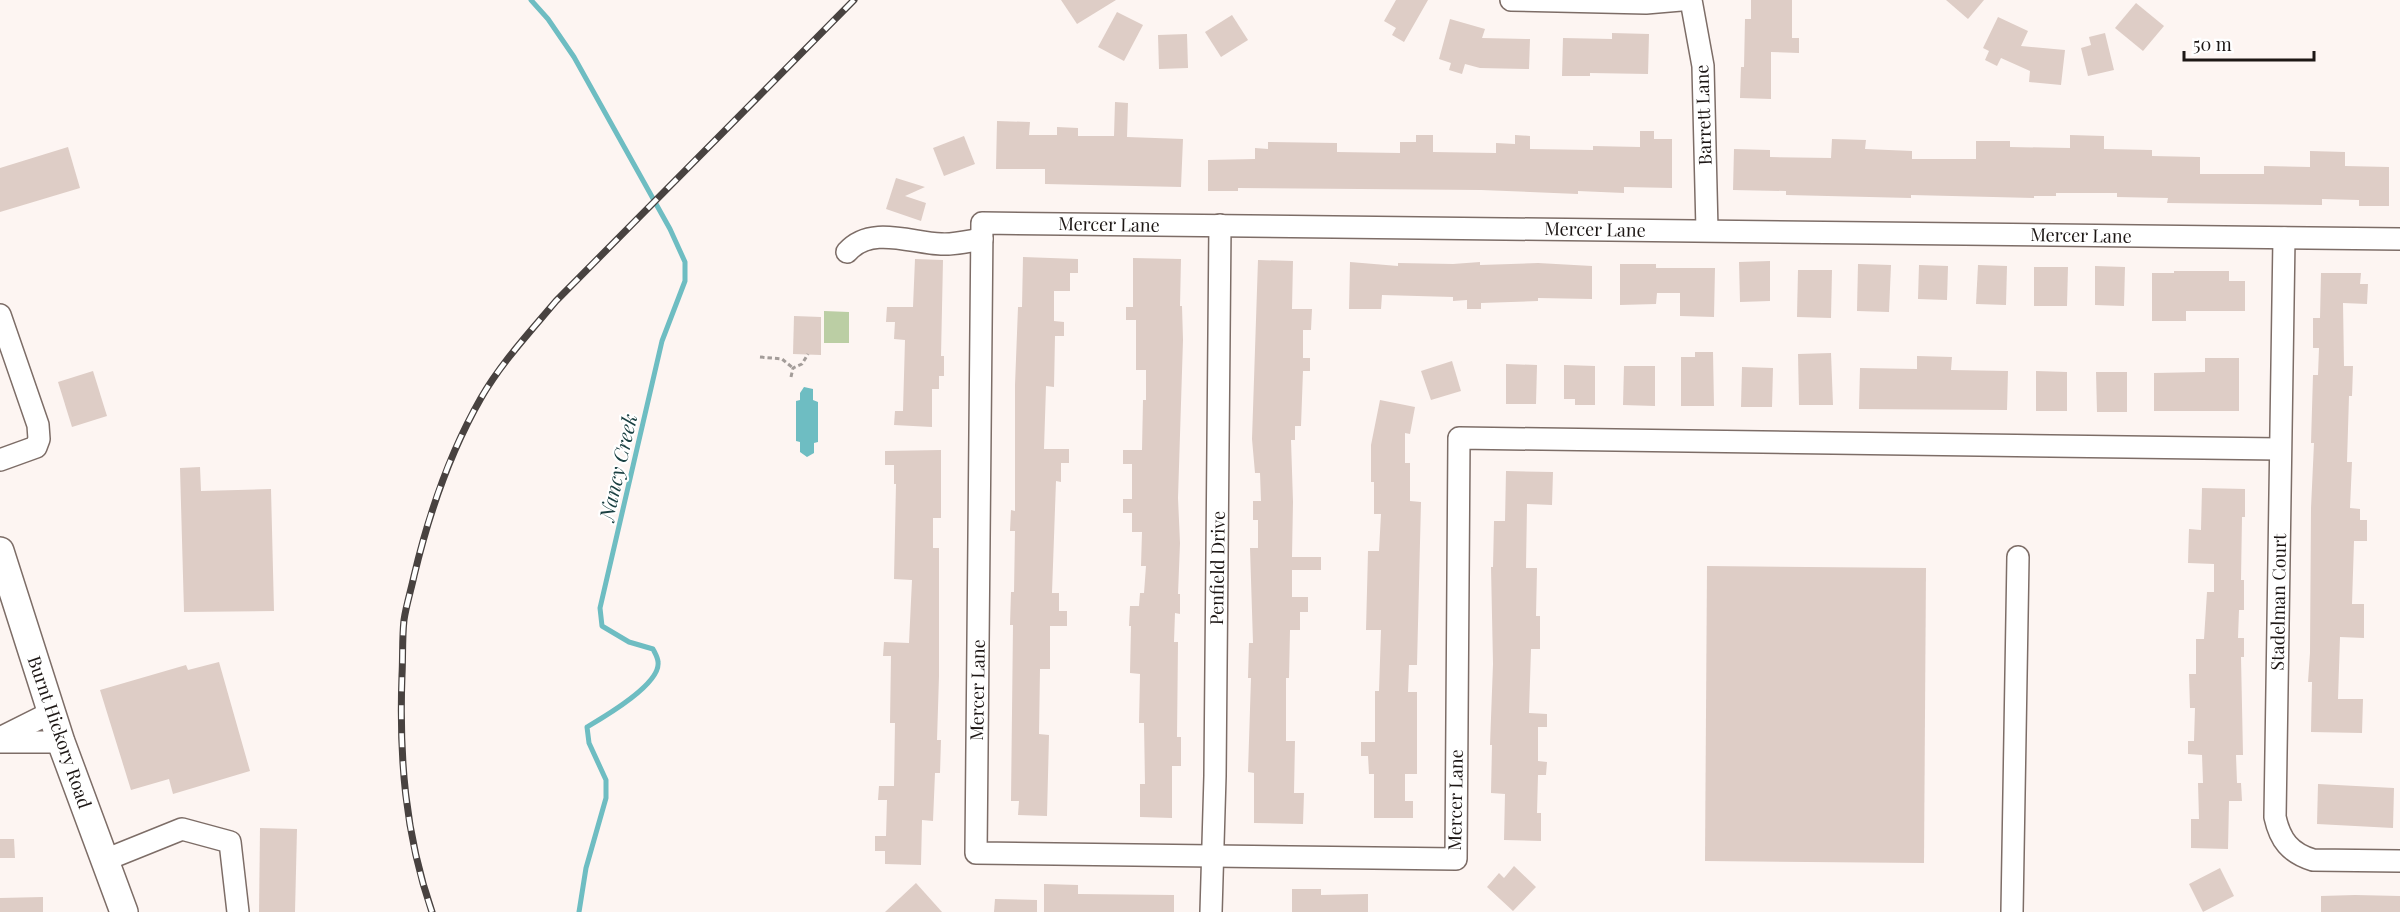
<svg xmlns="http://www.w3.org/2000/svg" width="2400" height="912" font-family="'Playfair Display',serif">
<rect width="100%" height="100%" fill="#fdf5f2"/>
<path fill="#bbcea4" d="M824 311 849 312V343H824Z"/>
<path fill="#6ebdc2" d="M804 387 813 389V400L818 402V442L814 443V453L807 457 800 452V442L796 441V401L800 400V393Z"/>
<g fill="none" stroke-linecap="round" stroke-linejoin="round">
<path stroke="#6ebdc2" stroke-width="5" d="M531 0 548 19 574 57 670 229 685 262V281L662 341 600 608 602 626 629 642 653 649C655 653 658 658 658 662 661 684 604 717 587 727L589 743 606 780V798L586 868 579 912"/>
</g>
<g fill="#decdc6">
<path d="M1061 0H1116L1077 24Z"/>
<path d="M1396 0H1428L1404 42 1392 35 1396 28 1384 21Z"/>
<path d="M1751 0H1792V38H1799V53L1771 52V99L1740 98 1741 67H1744L1745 19H1751Z"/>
<path d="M1946 0H1984L1968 19Z"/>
<path d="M2136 3 2164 26 2143 51 2115 28Z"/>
<path d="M1117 12 1143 25 1124 61 1098 47Z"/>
<path d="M1232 15 1248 40 1221 57 1205 32Z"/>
<path d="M1998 17 2028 31 2021 46 2065 50 2061 85 2029 82 2030 71 2001 58 1997 66 1985 60 1989 51 1983 48Z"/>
<path d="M1450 19 1485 29 1482 38 1530 39 1529 69 1480 68 1465 64 1462 74 1449 70 1451 63 1439 59Z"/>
<path d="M1612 33 1649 34 1648 74 1590 73V76H1562L1563 38 1612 39Z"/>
<path d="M2105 33 2114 70 2088 76 2081 48 2091 45 2089 37Z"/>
<path d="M1187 34 1188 68 1159 69 1158 35Z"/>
<path d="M1115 102 1128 103 1127 137 1183 139 1181 187 1045 184V169H996L997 121 1030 122 1029 135H1057V127L1078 128V136H1114Z"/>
<path d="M1640 131H1654V139H1672V188L1624 187V193L1578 191V194L1481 190 1238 188V191H1208V160L1255 159V148L1268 149V142L1337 143V152L1400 153V142H1416V135H1433V152L1496 153V143L1515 144V135L1530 136V149L1593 150V146L1640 147Z"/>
<path d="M2070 135 2104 136V149L2152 150V156L2200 157V174H2264V166L2310 167V151L2345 152V166L2389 167V206H2359V200L2322 199V205L2167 203 2168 198 2117 197V193H2056V196H2034V198L1911 195V198L1786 195V191L1733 190 1734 149 1770 150V157L1831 158 1832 139 1866 140 1865 149 1912 151V159H1976V141H2010V147L2070 148Z"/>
<path d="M964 136 975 164 944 176 933 148Z"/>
<path d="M68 147 80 188 0 212V168Z"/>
<path d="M896 178 925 187 905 196 926 203 921 221 886 209Z"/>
<path d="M1023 257 1078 259V273H1070V291H1054V321L1064 322V336H1055L1054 387 1046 386 1044 449H1069V463H1061V482L1056 481 1052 593H1059V611H1067V626H1050V669H1040L1039 734 1049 735 1047 816 1018 815 1019 801H1011L1013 625H1010L1011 592H1014L1015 531H1010L1011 510 1015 511V385L1018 307H1022Z"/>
<path d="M1133 258 1181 259 1180 306H1182L1183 340 1178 498 1180 543 1178 594H1180V614L1175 613 1174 642H1178L1177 737H1181V766H1172V818L1140 817V784H1145L1144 723H1139L1140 674 1130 673 1131 626H1129L1130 606H1139L1140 593H1144L1146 566H1141L1142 532H1132V513H1123V499H1132V464H1123V450H1142L1143 400H1146V370H1136V320H1126V307H1133Z"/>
<path d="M915 259 943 260 941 356H944V376H939V389H932V427L894 425 895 411H903L905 340 894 339 895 322H886L887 307H913Z"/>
<path d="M1258 260 1293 261 1292 309H1312L1311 330H1303V358H1310V371H1303L1301 426H1295V440H1291L1293 502 1292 557H1321V570H1292V597H1308V612H1300V630H1290L1289 678H1286V741H1295L1294 793H1304L1303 824 1254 823V773L1248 772 1251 678H1248L1249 643H1253L1250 548H1258V520H1253V501H1261L1260 473H1255L1252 439Z"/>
<path d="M1770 261V301L1740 302 1739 262Z"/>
<path d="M1350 262 1398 266V263L1453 264 1480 262V265L1538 263 1592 266V299L1538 298V301L1481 303V309H1467V300L1453 301V297L1382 295 1381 309H1349Z"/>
<path d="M1620 264H1656V268H1715L1714 317 1680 316V293H1657L1656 304 1620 305Z"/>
<path d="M1858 264 1891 265 1889 312 1857 311Z"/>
<path d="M1919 265 1948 266 1947 300 1918 299Z"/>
<path d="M1978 265 2007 266 2006 305 1976 304Z"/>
<path d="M2095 266 2125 267 2124 306 2095 305Z"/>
<path d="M2034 267H2068L2067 306H2034Z"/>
<path d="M1798 270H1832L1831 318 1797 317Z"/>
<path d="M2174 271H2229V281H2245V311H2186V321H2152V273H2174Z"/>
<path d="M2321 273H2361L2360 284H2368L2367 304 2343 303 2344 366H2353L2352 396H2349L2347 462H2352L2350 508 2360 509V520H2367V541H2354L2352 604H2364V638L2340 637 2338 699H2363L2362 733 2311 732 2312 682H2308L2310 653 2311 508 2314 443H2311L2313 375H2318L2319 348H2313V318H2320Z"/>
<path d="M794 316 821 317V355L793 354Z"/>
<path d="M1695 352H1713L1714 406H1681V357H1695Z"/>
<path d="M1831 353 1833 405H1799L1798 354Z"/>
<path d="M1917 356 1952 357 1951 370 2008 371 2007 410 1859 409 1860 368 1917 369Z"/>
<path d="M2205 358H2239V411H2154V373L2205 372Z"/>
<path d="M1452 361 1461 391 1431 400 1421 371Z"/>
<path d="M1506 364 1537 365 1536 404H1506Z"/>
<path d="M1564 365 1595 366V405H1575V399H1564Z"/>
<path d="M1624 366H1655V406L1623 405Z"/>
<path d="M1742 367 1773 368 1772 407H1741Z"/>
<path d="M93 371 107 416 72 427 58 382Z"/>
<path d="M2036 371 2067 372V411H2036Z"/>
<path d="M2096 372H2127V412H2097Z"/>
<path d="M1380 400 1415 407 1410 434 1405 433V463H1410V501L1421 502 1417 665H1409L1408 692H1417V774H1405V801H1413V818H1374V774H1369L1368 756H1361V742H1375V691H1379L1381 630H1366L1368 551H1379L1381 514H1374V482H1371V445Z"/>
<path d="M941 450V518H933V548H939V676L937 740H941L940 773H935L933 821 922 820 921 865 885 864V851H875V836H886L887 800H878L879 786H894L895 723H890L891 656H883L884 642 909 643 912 580 894 579 896 484H894V465H885V451Z"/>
<path d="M200 467 201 491 271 489 274 611 184 612 180 468Z"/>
<path d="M1506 471 1553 472 1552 505 1527 504 1526 568H1537L1536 616H1540V649H1531L1529 713 1547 714V727H1538V761L1547 762 1546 775H1538L1537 813H1541V841L1504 840 1505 794 1491 793 1492 745H1490L1493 664 1491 567H1493L1494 521H1505Z"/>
<path d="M2202 488 2245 489V517H2242L2241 580H2244V610H2239L2238 638H2244V657H2241L2243 755H2236L2237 783H2241L2242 801H2229L2228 849 2191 848V819H2199L2198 783H2203L2202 755 2188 754V741H2194L2195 708H2190L2189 674H2196V639H2204L2207 592H2214V564L2188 563 2189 529 2201 530Z"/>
<path d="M1707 566 1926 568 1924 863 1705 861Z"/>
<path d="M219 662 250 771 173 794 169 779 131 790 100 690 186 665 188 670Z"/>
<path d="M2318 784 2394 788 2393 828 2317 824Z"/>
<path d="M260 828 297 829 295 912H259Z"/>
<path d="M0 839H14L15 858H0Z"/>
<path d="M1514 866 1536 887 1513 911 1487 887 1499 873 1504 878Z"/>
<path d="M2220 868 2234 896 2203 912 2189 884Z"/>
<path d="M916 883 942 912H885Z"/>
<path d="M1044 884 1078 885V894L1174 895V912H1044Z"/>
<path d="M1292 889H1321V895L1368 894V912H1292Z"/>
<path d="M2355 895 2400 896V912H2321V896Z"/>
<path d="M43 897V912H0V898Z"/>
<path d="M995 899 1037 900V912H994Z"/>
</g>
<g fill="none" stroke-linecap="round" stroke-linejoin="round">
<g stroke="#7d6d67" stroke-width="24">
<g id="minor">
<path d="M1511 0 1646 3 1681 0"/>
<path d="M1691 0 1703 66 1707 230"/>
<path d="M2284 238 2275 817C2280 840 2290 853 2313 860L2400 861"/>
<path d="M847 252C871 225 911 243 941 244 954 245 969 241 982 239"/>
<path d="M0 315 38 425 39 439 36 447 0 460"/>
<path d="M2279 449 1459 438 1456 859 976 853 982 223 2400 239"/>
<path d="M0 738 52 712"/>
<path d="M0 742H61"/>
<path d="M105 860 182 829 230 842 238 912"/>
<path d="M1211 912 1215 776 1220 225"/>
<path d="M2012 912 2018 557"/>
</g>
</g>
<g stroke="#7d6d67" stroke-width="30">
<path id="major" d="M0 551 61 742 124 912"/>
</g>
<g stroke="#a39c99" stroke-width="3" stroke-dasharray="4.5 3" stroke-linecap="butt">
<path d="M760 357 782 359 793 368"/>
<path d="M791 377 793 368 802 364 808 354"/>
</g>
<use href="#minor" stroke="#fff" stroke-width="21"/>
<use href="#major" stroke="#fff" stroke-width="27"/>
<g stroke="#484240" stroke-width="7">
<path id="rail" d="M432 912C405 834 399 756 402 675 403 657 402 638 404 620 406 606 411 590 414 576 429 513 449 454 481 398 501 363 530 332 556 301L854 0"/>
</g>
<use href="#rail" stroke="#fff" stroke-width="4.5" stroke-dasharray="14" stroke-linecap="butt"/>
</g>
<g text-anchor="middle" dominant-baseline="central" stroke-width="4.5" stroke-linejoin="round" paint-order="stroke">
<g font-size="18" fill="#1d1715" stroke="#fff">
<text transform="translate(1703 115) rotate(-92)">Barrett Lane</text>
<text transform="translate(1109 224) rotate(1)">Mercer Lane</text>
<text transform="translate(1595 229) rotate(1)">Mercer Lane</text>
<text transform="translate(2081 235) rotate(1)">Mercer Lane</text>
<text transform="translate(1217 568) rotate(-89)">Penfield Drive</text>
<text transform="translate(2278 602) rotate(-89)">Stadelman Court</text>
<text transform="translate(977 690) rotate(-89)">Mercer Lane</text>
<text transform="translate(60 732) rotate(71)">Burnt Hickory Road</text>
<text transform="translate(1455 800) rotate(-89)">Mercer Lane</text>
</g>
<g font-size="20" font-style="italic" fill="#1a4042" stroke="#fff">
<text transform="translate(617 467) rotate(-77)">Nancy Creek</text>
</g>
</g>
<path d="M2184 51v9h130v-9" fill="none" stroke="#1d1715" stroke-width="3"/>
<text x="2193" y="51" font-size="18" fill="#1d1715" stroke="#ffffff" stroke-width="4.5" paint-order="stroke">50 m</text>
</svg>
